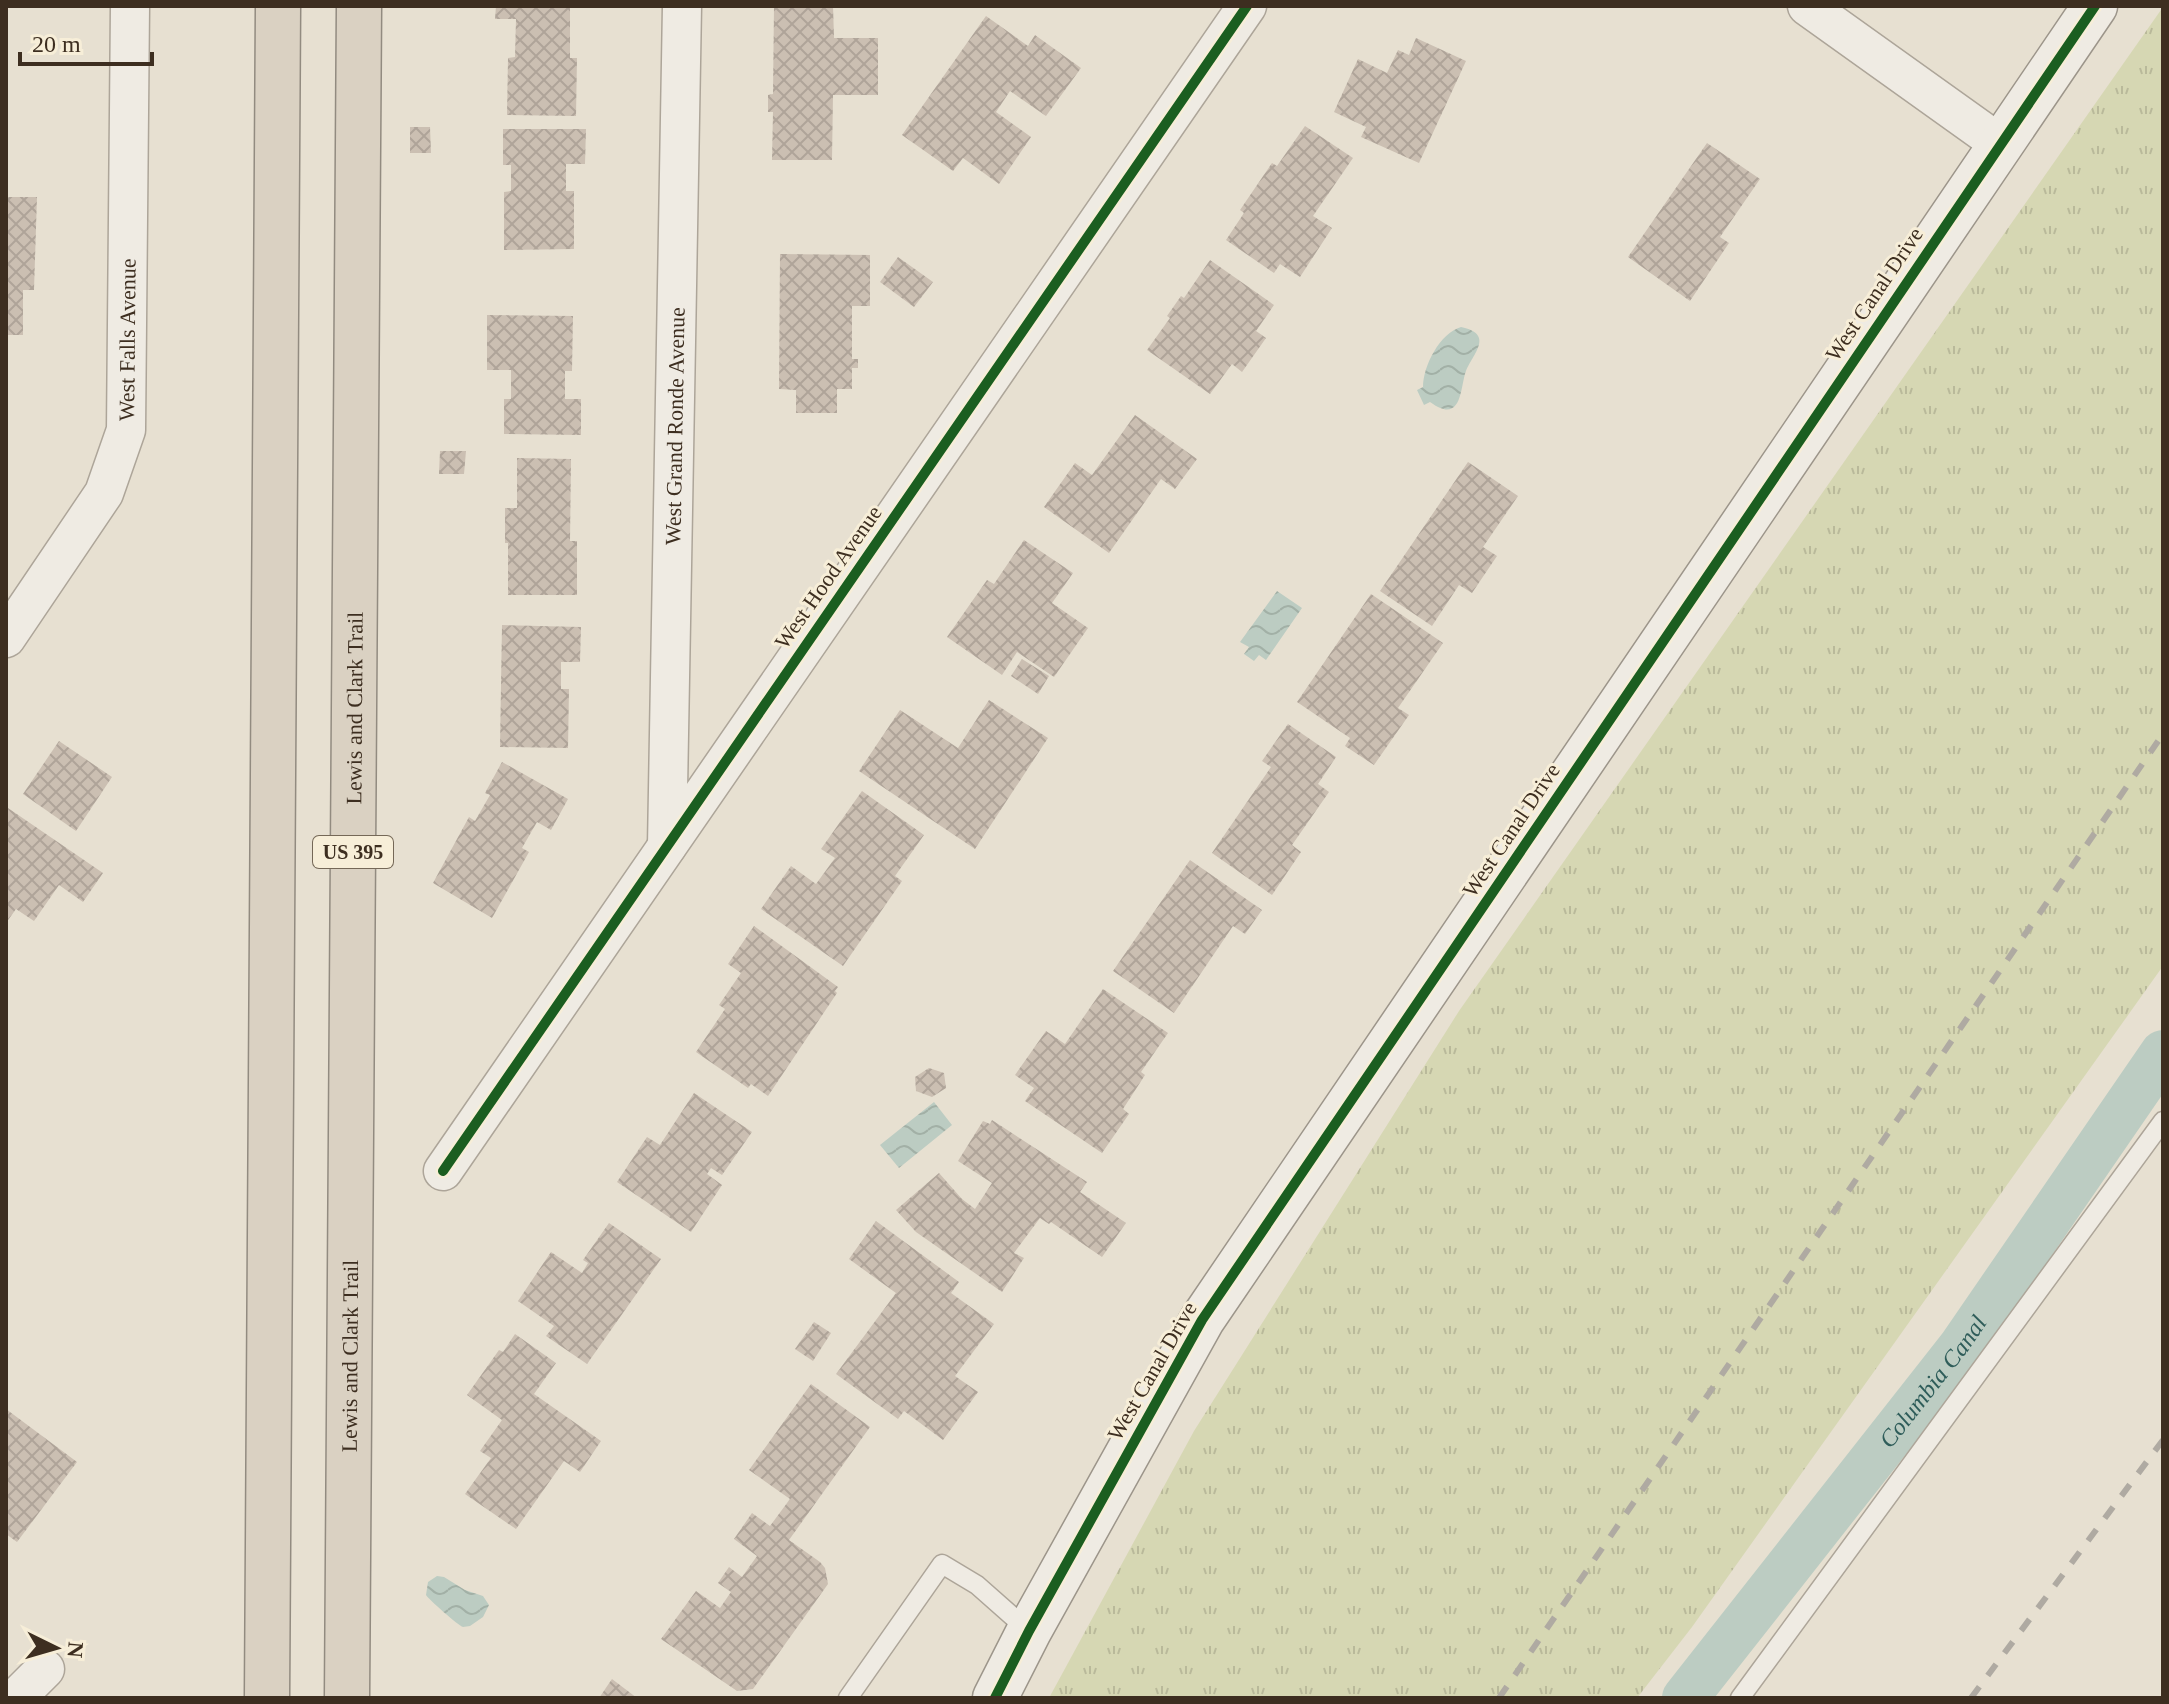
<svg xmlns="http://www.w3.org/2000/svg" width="2169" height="1704" font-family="Georgia,serif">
<defs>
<pattern id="grass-tufts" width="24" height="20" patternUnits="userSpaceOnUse" patternTransform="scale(2)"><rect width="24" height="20" fill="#d6d7b3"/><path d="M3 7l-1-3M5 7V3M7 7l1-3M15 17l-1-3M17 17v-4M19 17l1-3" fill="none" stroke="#b9b99a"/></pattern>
<pattern id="water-waves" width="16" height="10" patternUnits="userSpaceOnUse" patternTransform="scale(2)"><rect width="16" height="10" fill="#bcccc2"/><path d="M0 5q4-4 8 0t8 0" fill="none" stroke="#a2b0a6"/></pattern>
<pattern id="building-cross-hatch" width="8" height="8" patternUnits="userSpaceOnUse" patternTransform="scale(2)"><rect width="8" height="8" fill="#cbbfb2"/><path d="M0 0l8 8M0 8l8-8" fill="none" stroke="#afa499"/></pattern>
</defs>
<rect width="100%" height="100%" fill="#e7e0d1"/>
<path fill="url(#grass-tufts)" d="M2163 7V966L1692 1627 1637 1698H1049L1194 1431 1459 1011Z"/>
<g fill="url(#water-waves)">
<path d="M1461 327C1495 334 1473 354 1466 371 1460 386 1463 426 1430 402L1424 405 1417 390 1423 387C1423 366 1440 333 1461 327Z"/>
<path d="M1277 591 1302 608 1266 660 1259 655 1254 661 1244 654 1249 647 1240 642Z"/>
<path d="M934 1102 952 1125 899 1168 880 1145Z"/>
<path d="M437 1576 444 1577 465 1590 483 1596 489 1605 483 1617 470 1626C468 1626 465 1627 463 1627 459 1626 428 1599 426 1595L428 1582Z"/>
</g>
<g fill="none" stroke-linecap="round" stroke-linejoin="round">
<path stroke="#bcccc2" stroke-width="46" id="s1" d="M1685 1698 1961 1347 2163 1053"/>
</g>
<g fill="url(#building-cross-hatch)">
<path d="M496 6H570V58H577L576 116 507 115 508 58 515 57 516 19H495Z"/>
<path d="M774 6H833L834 38H878V95H833L832 160H772L773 112H768V95L773 94Z"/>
<path d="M986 16 1028 46 1035 35 1081 68 1046 116 1010 91 996 112 1031 137 999 184 963 158 953 171 902 135Z"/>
<path d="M1416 38 1466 61 1419 163 1361 137 1366 127 1334 112 1358 59 1387 73 1398 50 1409 55Z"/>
<path d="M1305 126 1353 158 1313 216 1332 228 1300 277 1280 264 1274 273 1226 240 1244 213 1240 210 1272 163 1277 166Z"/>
<path d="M410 127H430L431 153H410Z"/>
<path d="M503 129H586L585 164H566V191H574V249L504 250V192L511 191V165H503Z"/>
<path d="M1707 143 1760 179 1720 237 1729 243 1690 301 1628 257Z"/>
<path d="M6 197H37L34 290H23V335H6Z"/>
<path d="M780 254 870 255V306H852V359H858V368H852V389H837V413H796V390L779 389Z"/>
<path d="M898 257 933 282 914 307 880 282Z"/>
<path d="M1210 260 1274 305 1256 331 1266 338 1242 372 1232 364 1210 394 1147 350 1170 318 1167 316 1181 296 1184 298Z"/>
<path d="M487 315 573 316 572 371H565V399H581V435L504 434V399H511V370H487Z"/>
<path d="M1135 415 1197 459 1175 489 1161 479 1109 553 1044 507 1075 463 1092 475Z"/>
<path d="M440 451H466L464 474H439Z"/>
<path d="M517 458 571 459 570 541H577V595H508V543H505V508H517Z"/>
<path d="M1468 462 1518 496 1483 547 1497 556 1472 593 1459 585 1432 626 1380 591Z"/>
<path d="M1024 540 1073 573 1052 603 1088 628 1054 677 1017 652 1002 675 947 637 987 580 994 584Z"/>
<path d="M1371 594 1443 643 1398 708 1409 715 1374 765 1345 746 1350 738 1297 702Z"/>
<path d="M502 625 581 627 580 662H561V689H569L568 748 500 747Z"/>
<path d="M1022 659 1049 676 1038 694 1011 676Z"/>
<path d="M989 700 1048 738 975 849 859 771 900 710 958 748Z"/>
<path d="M1288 724 1336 757 1318 784 1329 792 1292 845 1301 852 1272 895 1212 853 1271 767 1262 761Z"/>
<path d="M59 741 112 777 76 831 23 794Z"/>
<path d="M502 762 568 799 551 830 537 822 522 848 529 852 492 918 433 883 469 817 475 821 490 795 485 793Z"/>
<path d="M862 791 924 835 895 876 902 881 843 966 761 909 791 866 816 884 835 858 821 849Z"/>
<path d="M8 808 103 873 83 902 59 885 34 921 16 909 6 923V812Z"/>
<path d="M1190 860 1262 910 1245 934 1233 926 1174 1013 1113 971Z"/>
<path d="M754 926 838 987 835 991 837 993 768 1096 751 1084 748 1088 696 1052 725 1009 719 1005 741 973 728 964Z"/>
<path d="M1103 989 1168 1033 1141 1072 1145 1075 1123 1109 1129 1114 1102 1153 1025 1101 1034 1088 1015 1075 1046 1031 1065 1044Z"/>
<path d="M929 1068 944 1073 946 1088 932 1097 916 1091 915 1077Z"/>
<path d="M694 1093 752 1132 722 1175 711 1168 707 1174 722 1185 691 1232 617 1182 647 1137 660 1145Z"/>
<path d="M992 1120 1087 1182 1080 1192 1126 1223 1102 1257 1051 1222 1049 1224 1040 1218 1014 1253 1024 1258 1002 1292 916 1232 896 1210 939 1173 962 1199 975 1209 992 1183 958 1161 983 1121 990 1124Z"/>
<path d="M876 1221 959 1282 951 1293 994 1324 955 1376 978 1392 943 1440 904 1411 898 1419 836 1374 896 1293 849 1259Z"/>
<path d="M609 1223 661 1259 587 1364 546 1336 554 1326 518 1301 551 1252 582 1273 588 1263 583 1260Z"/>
<path d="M814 1322 831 1333 813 1361 795 1349Z"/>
<path d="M515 1334 556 1363 534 1394 601 1441 580 1472 564 1461 516 1529 465 1494 491 1458 480 1451 502 1420 467 1395 499 1350 503 1352Z"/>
<path d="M811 1384 870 1427 789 1540 820 1562 825 1568 828 1584 753 1689 737 1691 661 1639 696 1591 720 1608 731 1592 718 1583 729 1567 742 1577 757 1556 734 1539 752 1513 770 1526 790 1499 749 1470Z"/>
<path d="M6 1409 77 1462 17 1542 6 1534Z"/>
<path d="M612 1679 637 1698H599Z"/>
</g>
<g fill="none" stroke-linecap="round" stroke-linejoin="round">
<g stroke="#ada599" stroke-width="21">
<g id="lane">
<path d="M848 1698 942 1564 977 1585 1029 1631"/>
<path d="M1740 1698 2163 1121"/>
</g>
</g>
<g stroke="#ada599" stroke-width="41">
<g id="street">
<path d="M1807 6 2000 144"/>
<path id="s2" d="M6 638 104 493 126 430 130 6"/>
<path id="s3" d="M667 846 682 6"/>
<path d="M443 1171 1247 6"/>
<path d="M16 1698 45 1669"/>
</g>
</g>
<g stroke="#9c958a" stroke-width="47">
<path id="secondary" d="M995 1698 1029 1631 1202 1320 2095 6"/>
</g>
<g stroke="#928b80" stroke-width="47">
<g id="highway">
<path d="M267 1698 278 6"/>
<path id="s4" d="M347 1698 359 6"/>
</g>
</g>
<use href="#lane" stroke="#efebe3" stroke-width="18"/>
<use href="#street" stroke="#efebe3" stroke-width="38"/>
<use href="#secondary" stroke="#efebe3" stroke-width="44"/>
<use href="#highway" stroke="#dad1c2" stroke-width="44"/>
<g stroke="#afaaa2" stroke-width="6" stroke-dasharray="14 14" stroke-linecap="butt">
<path d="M1499 1698 2163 734"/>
<path d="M1971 1698 2163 1440"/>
</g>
<g stroke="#f7eed8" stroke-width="15">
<g id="cycleway">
<path d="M443 1171 1247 6"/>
<path d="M995 1698 1029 1631 1202 1320 2095 6"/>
</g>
</g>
<use href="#cycleway" stroke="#1b5e20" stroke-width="10"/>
</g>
<g text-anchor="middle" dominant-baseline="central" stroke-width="6" stroke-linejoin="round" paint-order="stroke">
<rect fill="#f7eed8" stroke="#756857" stroke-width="2" x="313" y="836" width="80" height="32" rx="6"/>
<g font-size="20" font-weight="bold" fill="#3d2e20">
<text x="353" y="852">US 395</text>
</g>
<g font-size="22" fill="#3d2e20" stroke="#f7eed8">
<text transform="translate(1874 294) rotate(-56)">West Canal Drive</text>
<text stroke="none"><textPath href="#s2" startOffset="332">West Falls Avenue</textPath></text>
<text stroke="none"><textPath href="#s3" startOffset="420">West Grand Ronde Avenue</textPath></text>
<text transform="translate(828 577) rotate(-55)">West Hood Avenue</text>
<text stroke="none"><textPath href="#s4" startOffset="990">Lewis and Clark Trail</textPath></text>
<text transform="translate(1511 830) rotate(-56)">West Canal Drive</text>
<text stroke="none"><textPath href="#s4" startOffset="342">Lewis and Clark Trail</textPath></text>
<text transform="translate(1152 1371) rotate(-60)">West Canal Drive</text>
</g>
<g font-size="24" font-style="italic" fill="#2f5d5a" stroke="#f7eed8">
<text stroke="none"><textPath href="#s1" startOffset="402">Columbia Canal</textPath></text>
</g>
</g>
<rect width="2169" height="1704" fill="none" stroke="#3d2e20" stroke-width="16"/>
<g transform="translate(56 1648) rotate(95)" stroke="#f7eed8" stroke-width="6" paint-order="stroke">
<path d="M0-6L14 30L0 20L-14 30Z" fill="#3d2e20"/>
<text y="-12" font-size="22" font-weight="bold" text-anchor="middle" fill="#3d2e20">N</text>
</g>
<path d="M20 52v12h132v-12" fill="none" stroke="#3d2e20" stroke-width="4"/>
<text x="32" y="52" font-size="24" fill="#3d2e20" stroke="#f7eed8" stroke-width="6" paint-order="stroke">20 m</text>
</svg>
